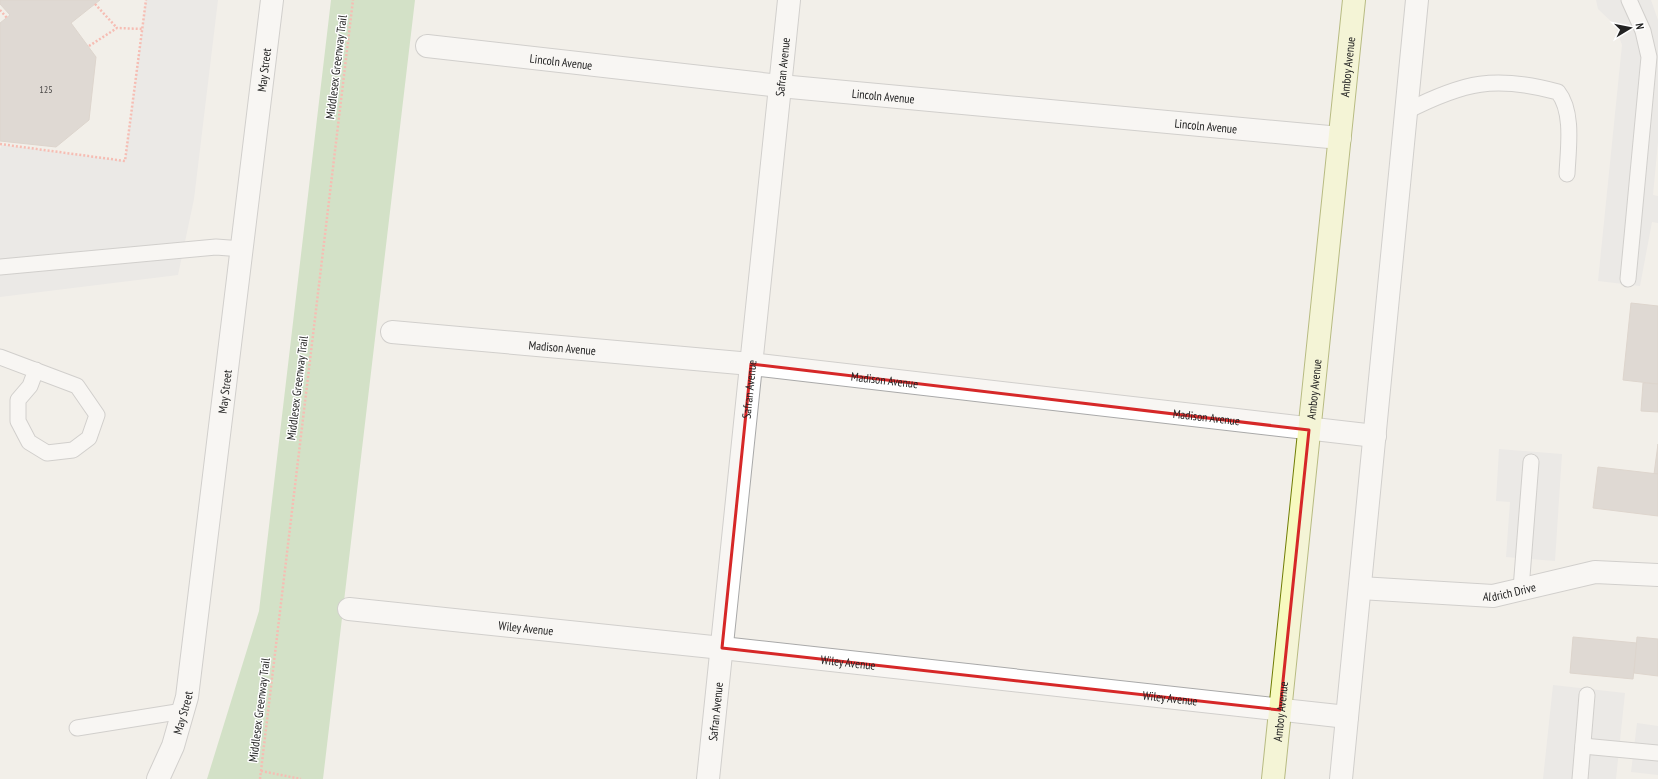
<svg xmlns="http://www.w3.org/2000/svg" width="1658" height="779" font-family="'PT Sans Narrow',sans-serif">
<rect width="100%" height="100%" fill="#f2efe9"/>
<path fill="#add19e" d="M331 0H415L323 779H207L259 611Z"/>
<g fill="#e2e2e2">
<path d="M146 0H218L194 199 178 275 0 297V149L2 145 125 161Z"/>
<path d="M1596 0H1651L1658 20V142L1653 195 1658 196V223L1652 222 1640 286 1598 281 1622 45 1615 25 1598 9Z"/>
<path d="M1499 449 1562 454 1555 561 1506 557 1510 502 1496 501Z"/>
<path d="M1553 685 1625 693 1616 779H1543Z"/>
<path d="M1637 723 1658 726V775L1631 772Z"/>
</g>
<g fill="#c7bfb8" stroke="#c4b6ab">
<path d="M0 0H100L71 23 96 57 89 120 56 147 0 141V23L10 15 0 4Z"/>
<path d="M1631 303 1658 306V384L1623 380Z"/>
<path d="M1643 383 1658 384V412L1641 411Z"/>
<path d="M1658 444V474H1654Z"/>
<path d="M1598 467 1658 474V516L1593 508Z"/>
<path d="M1573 637 1637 643 1633 679 1570 673Z"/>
<path d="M1637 637 1658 639V676L1634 673Z"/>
</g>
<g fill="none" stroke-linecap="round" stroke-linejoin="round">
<g stroke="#a9a9a9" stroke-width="17">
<g id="lane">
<path d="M1407 111C1464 82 1495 75 1558 92 1574 112 1568 150 1567 174"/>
<path d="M0 267 216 247 242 249"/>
<path d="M1628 279 1649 57 1643 31 1629 0"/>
<path d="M0 357 77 386 97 415 89 438 73 450 47 453 29 442 18 421V400L30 386 36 370"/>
<path d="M1521 589 1531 462"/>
<path d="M77 728 183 711"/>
<path d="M1583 746 1658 753"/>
<path d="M1580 779 1587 695"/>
</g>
</g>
<g stroke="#a9a9a9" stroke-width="24">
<g id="street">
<path id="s1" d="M427 46 780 86 1340 138"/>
<path id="s2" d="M392 332 751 364 1375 436"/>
<path id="s3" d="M1360 588 1493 596 1595 572 1658 575"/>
<path id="s4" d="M349 609 722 648 1347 717"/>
<path id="s5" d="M158 779 173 746 187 697 272 0"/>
<path id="s6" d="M708 779 789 0"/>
<path d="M1341 779 1417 0"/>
</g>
</g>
<g stroke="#707d05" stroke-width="24">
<g id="secondary">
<path id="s7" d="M1273 779 1354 0"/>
</g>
</g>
<g stroke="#fa8072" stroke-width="2.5" stroke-dasharray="2 2" stroke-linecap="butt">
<path d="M95 4 117 28"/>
<path d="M0 10 7 18"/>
<path d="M89 46 117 28 143 29"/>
<path d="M0 144 125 161 146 0"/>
<path d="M261 771 301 779"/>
<path d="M260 779 353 0"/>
</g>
<use href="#lane" stroke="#fff" stroke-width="15"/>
<use href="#street" stroke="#fff" stroke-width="22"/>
<use href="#secondary" stroke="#f7fabf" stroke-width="22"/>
</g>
<path d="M0 0H1658V779H0ZM751 364 1309 430 1280 710 722 648Z" fill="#f2efe9" fill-opacity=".55" fill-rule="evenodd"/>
<path fill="none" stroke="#d62828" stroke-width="3" stroke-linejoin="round" d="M751 364 1309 430 1280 710 722 648Z"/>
<g text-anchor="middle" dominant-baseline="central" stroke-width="3" stroke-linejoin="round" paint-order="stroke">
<g font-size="10" fill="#4b4948">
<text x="46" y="89">125</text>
</g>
<g font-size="12" fill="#222" stroke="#fff">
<text stroke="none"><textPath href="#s1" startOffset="135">Lincoln Avenue</textPath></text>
<text transform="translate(336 67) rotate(-83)">Middlesex Greenway Trail</text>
<text stroke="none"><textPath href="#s6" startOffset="716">Safran Avenue</textPath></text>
<text stroke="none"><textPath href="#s7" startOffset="716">Amboy Avenue</textPath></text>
<text stroke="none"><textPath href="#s5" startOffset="719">May Street</textPath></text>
<text stroke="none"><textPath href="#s1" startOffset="459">Lincoln Avenue</textPath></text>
<text stroke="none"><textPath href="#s1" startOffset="783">Lincoln Avenue</textPath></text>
<text stroke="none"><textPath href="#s2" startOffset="171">Madison Avenue</textPath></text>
<text stroke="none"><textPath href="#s2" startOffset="495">Madison Avenue</textPath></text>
<text transform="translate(297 388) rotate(-83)">Middlesex Greenway Trail</text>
<text stroke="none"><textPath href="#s7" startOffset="392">Amboy Avenue</textPath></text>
<text stroke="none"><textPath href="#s6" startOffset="392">Safran Avenue</textPath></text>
<text stroke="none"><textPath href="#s5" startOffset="395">May Street</textPath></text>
<text stroke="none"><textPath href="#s2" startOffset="819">Madison Avenue</textPath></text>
<text stroke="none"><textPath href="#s3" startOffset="150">Aldrich Drive</textPath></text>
<text stroke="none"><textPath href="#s4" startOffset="178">Wiley Avenue</textPath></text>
<text stroke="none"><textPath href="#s4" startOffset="502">Wiley Avenue</textPath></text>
<text stroke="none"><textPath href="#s4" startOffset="826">Wiley Avenue</textPath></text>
<text transform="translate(259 710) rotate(-83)">Middlesex Greenway Trail</text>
<text stroke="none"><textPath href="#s6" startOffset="68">Safran Avenue</textPath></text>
<text stroke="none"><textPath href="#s7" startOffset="68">Amboy Avenue</textPath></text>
<text stroke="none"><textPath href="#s5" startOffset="71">May Street</textPath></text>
</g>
</g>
<g transform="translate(1630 28) rotate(80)" stroke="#ffffff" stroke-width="3" paint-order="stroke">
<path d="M0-3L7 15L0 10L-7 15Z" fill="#222222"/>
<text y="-6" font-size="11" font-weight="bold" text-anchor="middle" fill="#222222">N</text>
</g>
</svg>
